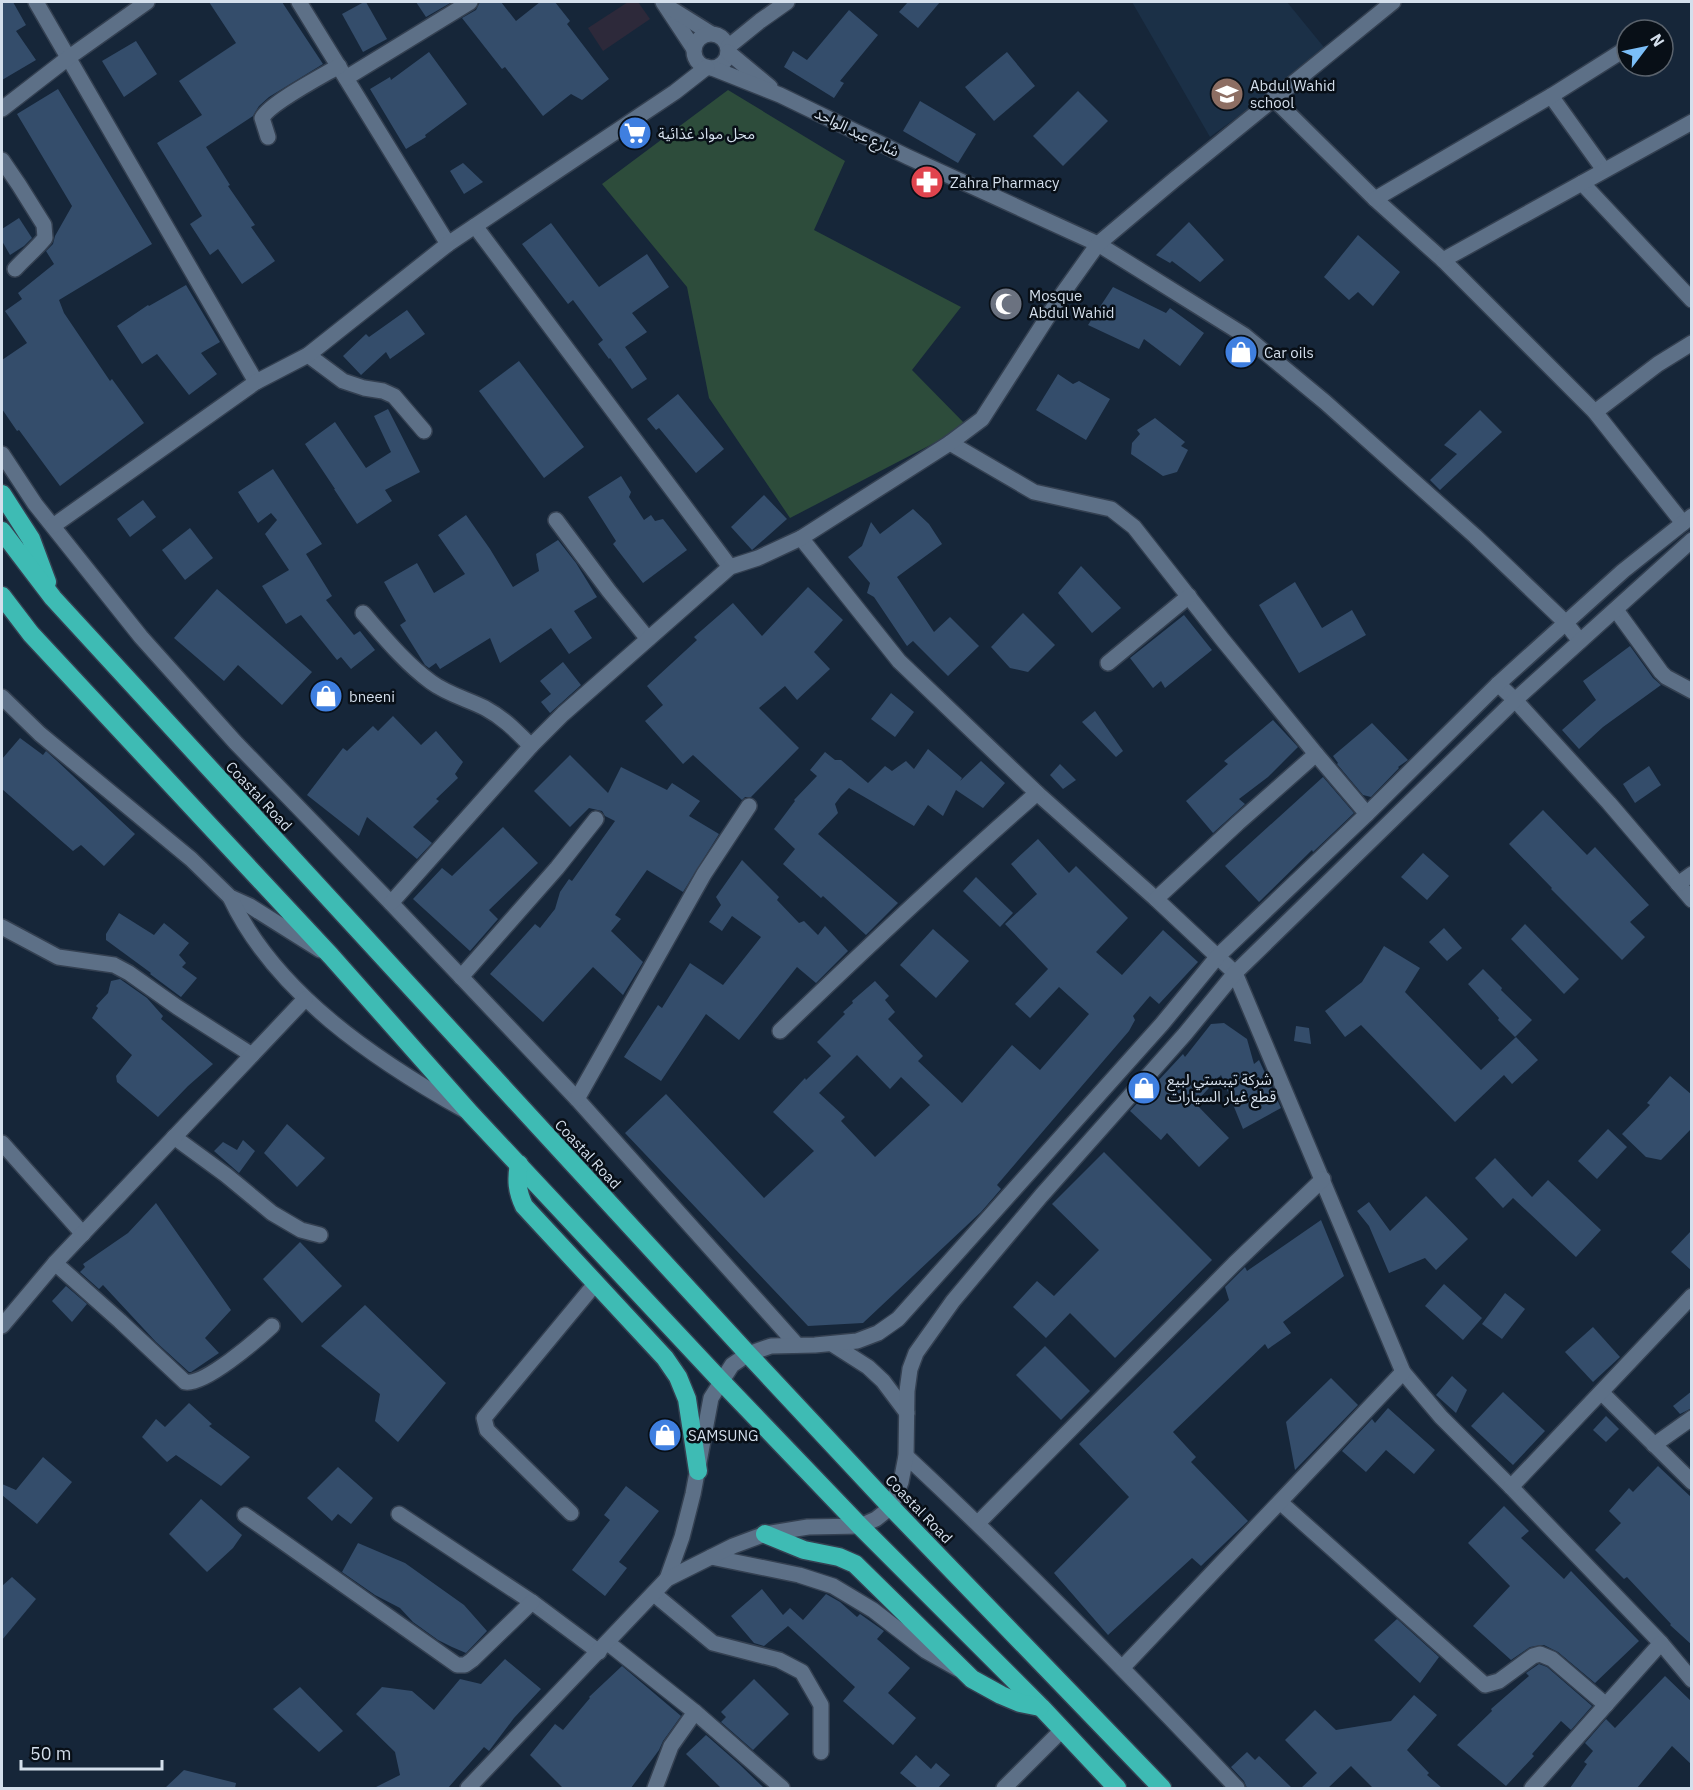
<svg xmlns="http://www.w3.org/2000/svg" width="1693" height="1790" font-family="'IBM Plex Sans','Noto Sans Arabic',sans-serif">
<rect width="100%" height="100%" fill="#162639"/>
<path fill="#1b3047" d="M1132 2H1287L1327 51 1210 137Z"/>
<path fill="#2d293a" d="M628 2H638L650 19 603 51 588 28Z"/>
<path fill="#2d4c3b" d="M728 90 845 161 814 230 961 307 912 370 967 426 790 518 709 398 687 287 602 184Z"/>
<g fill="#344d6b" fill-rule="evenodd">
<path d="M2 2H13L26 25 16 31 36 60 2 80Z"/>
<path d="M209 2H282L323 64 269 97 259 106 253 116 206 147 230 185 228 186 255 225 251 227 275 261 242 284 218 249 210 255 190 224 202 216 157 143 202 115 179 81 236 43Z"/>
<path d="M364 2H366L387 39 363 52 342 14Z"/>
<path d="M416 2H452L426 17Z"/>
<path d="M480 2H501L516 21 540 2H555L570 21 567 24 609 79 582 100 571 94 543 116 505 67 502 69 462 18 476 10Z"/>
<path d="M908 2H940L918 28 899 12Z"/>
<path d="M849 10 878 35 840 81 844 83 834 98 784 67 793 51 807 60Z"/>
<path d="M136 41 157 74 124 97 102 61Z"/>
<path d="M429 52 467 104 425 135 426 137 406 149 370 89 390 77 391 80Z"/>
<path d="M1007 52 1035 86 994 121 965 87Z"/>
<path d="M58 89 152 244 59 300 64 313 110 381 112 379 144 423 60 486 19 430 17 431 2 409V360L27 343 5 311 22 299 18 293 54 264 46 251 53 244 55 236 72 206 17 114Z"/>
<path d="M1078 91 1108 121 1063 166 1033 136Z"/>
<path d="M920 101 976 134 958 163 903 131Z"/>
<path d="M463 163 483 182 464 194 450 171Z"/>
<path d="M19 218 32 238 24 246 10 255 2 241V229Z"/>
<path d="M1189 222 1224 260 1200 282 1172 261 1170 263 1156 255Z"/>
<path d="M551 223 599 287 647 254 669 287 632 313 647 332 625 347 647 379 632 389 610 358 609 359 598 344 603 340 573 300 568 304 522 244Z"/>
<path d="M1358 235 1400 272 1373 306 1358 292 1349 300 1324 277Z"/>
<path d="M186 285 220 342 201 353 217 374 189 395 157 354 142 364 117 326 148 305 149 306Z"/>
<path d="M1113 287 1166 313 1170 308 1204 333 1180 366 1144 339 1139 349 1088 325Z"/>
<path d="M407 310 425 334 390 359 386 352 361 375 343 356 366 334 369 337Z"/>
<path d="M519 361 584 447 544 478 479 391Z"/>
<path d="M1058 374 1073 384 1079 381 1110 399 1086 440 1036 410Z"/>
<path d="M678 394 724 449 696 473 659 428 656 430 647 419Z"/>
<path d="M388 409 420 472 385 490 392 501 357 524 334 489H335L305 444 335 422 366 468 391 452 374 416Z"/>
<path d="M1480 410 1502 432 1440 490 1430 480 1457 454 1444 445Z"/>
<path d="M1155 418 1185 442 1181 446 1188 450 1177 472 1163 476 1131 454 1132 443 1140 434 1137 430Z"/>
<path d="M273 469 322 544 306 554 332 596 326 600 354 635 360 631 375 650 351 669 341 657 337 660 301 615 286 624 262 586 289 570 265 534 277 520 271 513 258 523 238 492Z"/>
<path d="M621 476 631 492 629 497 644 520 651 515 655 521 663 519 687 550 643 583 613 544 616 541 588 497Z"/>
<path d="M764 495 787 519 752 550 731 527Z"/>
<path d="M143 500 156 517 130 537 117 519Z"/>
<path d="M913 509 929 524 942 544 897 577 934 632 950 617 979 646 948 676 913 641 907 646 874 597 867 593 870 583 848 557 862 546 871 522 880 534Z"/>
<path d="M466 515 490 549 513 587 539 571 536 554 558 540 576 563 597 597 574 611 592 638 569 654 551 628 500 663 490 638 440 669 436 663 429 668 425 665 400 625 406 621 384 582 417 563 434 593 465 574 438 535Z"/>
<path d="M190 528 213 558 185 580 162 550Z"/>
<path d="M1081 566 1121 608 1092 633 1058 593Z"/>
<path d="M1295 582 1322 628 1352 610 1366 635 1299 673 1259 605Z"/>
<path d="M808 587 843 620 814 652 830 669 797 700 785 686 759 708 799 748 751 797H745L742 800 693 755 683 764 645 721 663 705 647 686 697 640 694 637 733 603 762 636Z"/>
<path d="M217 589 312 672 282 705 238 665 224 681 174 638Z"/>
<path d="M1023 613 1055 645 1028 672 1010 668 991 647Z"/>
<path d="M1184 615 1212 650 1165 688 1161 681 1153 688 1130 658Z"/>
<path d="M1630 646 1653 678 1661 685 1603 727 1579 749 1562 730 1596 700 1583 681Z"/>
<path d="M563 662 581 685 550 713 541 702 551 694 540 681Z"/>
<path d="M891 693 914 712 895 737 871 719Z"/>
<path d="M1095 711 1123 751 1116 757 1082 722Z"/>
<path d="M393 716 421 745 436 731 463 762 455 774 458 778 436 799 439 801 413 827 432 843 417 859 367 817 359 836 307 795 343 748 347 751 373 726 378 731Z"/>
<path d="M1273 720 1298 747 1268 777 1239 799 1245 804 1213 833 1186 801 1228 764 1224 761Z"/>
<path d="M1372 723 1408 760 1398 767 1399 768 1371 797 1363 795 1337 764 1338 763 1333 756Z"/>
<path d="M20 738 43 755 46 751 56 760 135 834 104 866 81 845 73 851 2 789V759Z"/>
<path d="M928 749 962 778 960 781 981 761 1005 783 983 808 956 790 943 816 928 805 914 826 849 788 841 796 835 804 838 813 818 834 898 903 866 935 823 896 821 898 783 864 795 849 774 829 795 801 794 800 817 776 810 770 825 752 835 760H841L868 783 885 766 892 771 906 761 914 769Z"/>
<path d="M570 755 608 793 621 767 667 790 672 783 700 801 689 816 719 834 683 892 647 870 615 915 621 919 611 931 643 962 623 995 593 967 543 1022 490 974 535 924 540 928 555 909 560 892 569 879 572 881 615 821 605 816 602 811 589 808 570 827 534 791Z"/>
<path d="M1060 764 1076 780 1063 789 1050 775Z"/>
<path d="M1649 766 1661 785 1635 803 1623 784Z"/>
<path d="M1323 777 1354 813 1313 852 1312 850 1259 902 1225 866Z"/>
<path d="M1543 810 1587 855 1595 847 1649 905 1630 922 1645 937 1622 960 1551 889 1552 888 1509 844Z"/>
<path d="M503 827 538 863 489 910 498 919 470 951 413 899 442 868 452 876Z"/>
<path d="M1038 839 1069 873 1076 866 1128 918 1096 952 1122 975 1163 930 1198 962 1159 1004 1150 996 1133 1016 1135 1020 1129 1031 997 1185 1001 1189 981 1212 863 1323 808 1326 625 1133 666 1094 764 1198 814 1151 773 1112 805 1078 806 1080 831 1056 817 1042 845 1014 843 1012 853 1003 852 1001 875 981 889 996 885 1000 895 1012 888 1019 923 1056 918 1061 962 1103 1012 1045 1040 1070 1089 1014 1059 987 1030 1018 1015 1004 1048 969 1005 924 1037 894 1011 864ZM857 1055 890 1089 901 1077 930 1105 875 1157 841 1121 845 1117 819 1093Z"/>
<path d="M1423 853 1449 876 1427 900 1401 877Z"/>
<path d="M742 860 779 897 777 900 799 923 804 921 818 935 825 926 848 951 816 983 797 967 739 1040 706 1014 661 1081 624 1057 658 1005 662 1008 690 963 723 985 761 937 732 916 722 931 709 922 721 905 716 897Z"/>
<path d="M976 877 1013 913 1000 927 963 891Z"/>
<path d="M119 913 154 935 164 923 189 943 179 955 186 963 182 967 197 978 181 997 150 974 151 973 106 940V934Z"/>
<path d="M1525 924 1579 979 1564 994 1511 939Z"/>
<path d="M1444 928 1462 948 1447 961 1429 942Z"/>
<path d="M933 929 969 961 936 998 900 965Z"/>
<path d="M1384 946 1420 968 1405 992 1481 1070 1516 1037 1538 1060 1512 1084 1504 1075 1455 1122 1361 1025 1345 1037 1325 1011 1362 982Z"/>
<path d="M1483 969 1502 988 1501 990 1532 1020 1515 1037 1498 1020 1499 1018 1468 984Z"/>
<path d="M120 979 147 998 163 1016 161 1019 213 1064 188 1086 158 1117 117 1082 116 1076 132 1055 92 1018 98 1008 96 1006 108 993 111 981Z"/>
<path d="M1224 1023 1247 1039 1254 1064 1259 1060 1281 1108 1243 1129 1221 1075 1195 1103 1229 1138 1199 1167 1167 1133 1161 1140 1130 1111 1183 1054 1185 1057 1211 1024Z"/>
<path d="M1296 1026 1309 1028 1311 1044 1294 1041Z"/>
<path d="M1670 1076 1692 1095V1128L1661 1160 1646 1157 1622 1134 1650 1105 1647 1103Z"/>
<path d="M287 1124 325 1158 297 1187 264 1153Z"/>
<path d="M1608 1129 1627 1147 1597 1179 1578 1161Z"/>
<path d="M243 1140 255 1151 239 1173 214 1151 223 1142 237 1150Z"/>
<path d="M1104 1152 1212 1260 1115 1358 1070 1313 1046 1338 1013 1307 1037 1281 1054 1296 1099 1250 1052 1204Z"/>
<path d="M1495 1158 1532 1197 1548 1180 1601 1230 1576 1257 1513 1198 1503 1208 1475 1178Z"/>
<path d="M1426 1196 1468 1239 1436 1270 1425 1258 1389 1273 1369 1226 1357 1211 1369 1202 1390 1231Z"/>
<path d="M156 1203 231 1310 205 1338 219 1353 191 1372H189L156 1342 103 1285 99 1289 80 1272 85 1267 83 1264 128 1233Z"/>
<path d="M1321 1220 1344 1276 1283 1322 1291 1333 1268 1349 1265 1344 1173 1432 1196 1457 1191 1462 1248 1521 1201 1566 1192 1558 1108 1635 1054 1573 1129 1497 1079 1444 1229 1300 1225 1287 1245 1267 1247 1271Z"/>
<path d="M1692 1230V1271L1671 1252Z"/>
<path d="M300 1242 342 1286 302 1323 263 1279Z"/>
<path d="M1444 1284 1482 1318 1463 1340 1425 1306Z"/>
<path d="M66 1286 87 1304 72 1322 52 1301Z"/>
<path d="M1505 1293 1525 1309 1502 1339 1482 1324Z"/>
<path d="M365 1305 446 1383 398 1442 375 1421 380 1394 321 1346Z"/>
<path d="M1593 1327 1620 1357 1593 1382 1565 1352Z"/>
<path d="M1045 1346 1090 1391 1061 1420 1016 1375Z"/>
<path d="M1452 1376 1467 1390 1456 1413 1436 1395Z"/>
<path d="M1331 1378 1358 1405 1295 1470 1286 1422Z"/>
<path d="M1692 1391V1408L1680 1414 1673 1406Z"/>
<path d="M1503 1392 1545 1431 1513 1465 1471 1426Z"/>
<path d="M189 1403 212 1424 209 1426 250 1457 221 1486 176 1455 167 1462 142 1437 156 1419 165 1427Z"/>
<path d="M1388 1408 1435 1450 1414 1474 1386 1450 1366 1472 1342 1451 1372 1419 1375 1423Z"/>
<path d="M1606 1416 1619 1429 1606 1442 1593 1430Z"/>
<path d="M43 1457 72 1482 37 1524 2 1495V1484L16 1490Z"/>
<path d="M1658 1466 1692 1498V1645L1670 1625 1671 1624 1627 1577 1624 1579 1595 1550 1621 1523 1609 1511 1629 1488 1633 1492Z"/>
<path d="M338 1467 373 1498 351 1524 338 1514 332 1521 307 1498Z"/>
<path d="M626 1486 659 1511 619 1562 627 1568 605 1596 572 1570 610 1520 604 1515Z"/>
<path d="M201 1499 242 1535 233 1548 207 1572 169 1534Z"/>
<path d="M1504 1506 1529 1531 1521 1538 1564 1579 1571 1571 1639 1641 1595 1683 1558 1652 1544 1645 1530 1647 1511 1660 1473 1626 1510 1586 1468 1543Z"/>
<path d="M358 1543 405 1563 464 1605 487 1631 466 1653 452 1647 438 1640 413 1622 400 1608 375 1595 342 1572Z"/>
<path d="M12 1577 36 1599 2 1640V1586Z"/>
<path d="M762 1589 783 1615 790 1608 803 1620 826 1594 840 1602 857 1617 860 1614 884 1631 877 1639 910 1668 888 1693 916 1718 893 1745 843 1701 855 1687 788 1626 764 1646 754 1643 731 1616Z"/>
<path d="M1397 1619 1439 1657 1420 1683 1374 1640Z"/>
<path d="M505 1659 541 1689 514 1718 489 1751 484 1747 448 1788H374L400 1775 395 1752 356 1714 382 1687 412 1691 434 1710 460 1679 481 1684Z"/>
<path d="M1539 1664 1547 1667 1592 1706 1571 1730 1561 1721 1532 1754 1534 1756 1506 1786 1457 1745 1492 1711 1491 1709 1529 1676 1526 1673Z"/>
<path d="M622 1666 681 1716 663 1741 659 1750 631 1788H563L530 1755 555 1724 563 1730 590 1698 589 1697Z"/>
<path d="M1665 1676 1692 1702V1765L1672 1746 1637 1788H1570L1587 1764 1584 1762 1593 1751 1585 1743 1606 1719 1615 1728Z"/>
<path d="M754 1679 789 1714 753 1750 721 1722 726 1717 721 1712Z"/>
<path d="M300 1687 343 1731 319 1752 273 1709Z"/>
<path d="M1414 1695 1437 1715 1407 1750 1429 1773 1427 1775 1442 1788H1373L1351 1766 1328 1788H1301L1317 1773 1285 1740 1315 1710 1336 1730 1391 1721Z"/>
<path d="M706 1735 739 1764 764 1788H721L686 1754Z"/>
<path d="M1247 1752 1255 1760 1259 1756 1292 1788H1247L1244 1781 1231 1767Z"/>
<path d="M916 1755 931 1769 936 1763 950 1775 938 1788H918L900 1773Z"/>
<path d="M184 1770 236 1783 235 1788H165Z"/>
</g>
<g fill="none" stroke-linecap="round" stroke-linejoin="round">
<g stroke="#344051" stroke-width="18">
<g id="minor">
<path d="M36 2 256 382"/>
<path d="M299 2 448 244"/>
<path d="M663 2 694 49"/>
<path d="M670 8 710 33"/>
<circle cx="711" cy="51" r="17"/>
<path d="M728 47 760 21 787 2"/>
<path d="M728 52 770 87"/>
<path d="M712 68 780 95 908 157 1098 244 1244 335 1325 402 1475 536 1565 622 1580 641"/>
<path d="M346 78 470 2"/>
<path d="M1551 96 1604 170"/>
<path d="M1273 98 1375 199 1443 260 1595 412 1683 523"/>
<path d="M2 109 68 58 147 2"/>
<path d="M268 137 262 118C270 103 322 76 339 66"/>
<path d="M2 160 19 185 44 225 45 238C36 249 25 258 15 269"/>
<path d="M1582 183 1692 300"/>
<path d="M1375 199 1551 96 1627 48"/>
<path d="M475 226 730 567"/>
<path d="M1443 260 1692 122"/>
<path d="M308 355 343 381 364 388 383 391 394 396 424 431"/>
<path d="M1595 412 1658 364 1692 343"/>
<path d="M950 443 1034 492 1111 509 1134 527 1222 639 1316 754 1367 814"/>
<path d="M2 454 35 504 141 637 235 742 391 903 577 1099 797 1345"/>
<path d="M556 520 609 591 648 639"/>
<path d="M53 526 256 382 308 355 448 244 675 92 707 67"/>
<path d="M801 538 899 661 1037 793 1156 899 1235 973 1403 1372 1441 1417 1511 1487 1661 1643 1692 1680"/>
<path d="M1616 610 1661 672 1666 677 1692 691"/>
<path d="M363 613C384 637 405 663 431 682 447 694 467 699 485 708 505 719 515 730 531 746"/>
<path d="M1108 663 1189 596"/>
<path d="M1498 684 1515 700 1609 803 1692 900"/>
<path d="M2 697 40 734 191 859 230 897 250 906 320 950"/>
<path d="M1678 884 1692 874"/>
<path d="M230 897C275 993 375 1060 466 1111"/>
<path d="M1156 899 1238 823 1316 754"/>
<path d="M391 903 531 746 563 714 730 567 758 558 801 538 950 443 982 419 1063 293 1098 244 1174 180 1393 2"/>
<path d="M2 927 58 957 114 965 129 973 177 1007 252 1055"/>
<path d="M461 977 557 868 596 819"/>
<path d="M780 1031C864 950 949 870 1037 793"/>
<path d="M577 1099 704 874 749 806"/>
<path d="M174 1137 226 1175 272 1213 301 1230 320 1235"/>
<path d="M2 1143 83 1234"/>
<path d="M55 1263 120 1321 185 1382C204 1386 257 1340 272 1326"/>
<path d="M2 1326 55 1263 305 999"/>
<path d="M832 1344 868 1367 883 1381 907 1413"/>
<path d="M1602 1393 1692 1482"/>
<path d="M1654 1445 1692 1418"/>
<path d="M906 1456C1021 1563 1130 1675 1237 1788"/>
<path d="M1511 1487 1692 1296"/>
<path d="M1280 1502 1485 1685 1499 1681 1533 1656 1540 1654 1552 1659 1606 1705"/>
<path d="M571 1513 487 1430 484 1418 595 1284"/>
<path d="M399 1514 532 1602 599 1652"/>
<path d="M245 1515 457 1665H465L472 1660 532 1602"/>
<path d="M978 1523 1234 1264 1323 1179"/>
<path d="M711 1557 799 1575 833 1586 873 1610 926 1651 958 1669"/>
<path d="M667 1579 682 1537 693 1494 711 1398 732 1365 748 1354 771 1346 815 1345 857 1341 878 1333 898 1319 1162 1024 1218 956 1367 814 1498 684 1623 571 1692 516"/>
<path d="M654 1594 713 1643 779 1660 802 1672 821 1705V1752"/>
<path d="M608 1643 695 1712 782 1788"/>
<path d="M1122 1668 1403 1372"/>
<path d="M468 1788 667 1579 733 1546 765 1534 808 1527 860 1526 876 1519 891 1507 901 1482 906 1456 907 1391 910 1369 916 1353 953 1301 1041 1196 1185 1034 1235 973 1515 700 1692 540"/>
<path d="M655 1788 671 1746 695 1712"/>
<path d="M1004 1788 1062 1730"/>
<path d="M1532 1788 1661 1643"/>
</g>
</g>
<g stroke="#344051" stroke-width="21">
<g id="highway">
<path d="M2 494 31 539 47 582"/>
<path d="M2 531 53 598 748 1354 891 1507 1162 1788"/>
<path d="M2 596 31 634 331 956 471 1114 721 1381 860 1526 1041 1707 1117 1788"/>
<path d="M519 1164C516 1180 517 1191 524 1206L665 1358 678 1377 687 1399 698 1471"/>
<path d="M765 1534 804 1550 839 1557 855 1564 972 1679 1001 1695 1020 1703 1040 1707"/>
</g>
</g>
<use href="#minor" stroke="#5d7087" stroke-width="15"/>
<use href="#highway" stroke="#3ebbb4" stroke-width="18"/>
</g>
<defs>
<g id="school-disc" transform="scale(1.725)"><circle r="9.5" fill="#8d6e63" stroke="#080f17"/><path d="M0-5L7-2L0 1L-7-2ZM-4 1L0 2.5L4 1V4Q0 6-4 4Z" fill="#fff"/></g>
<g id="supermarket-disc" transform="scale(1.725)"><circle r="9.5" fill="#3f7fe0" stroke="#080f17"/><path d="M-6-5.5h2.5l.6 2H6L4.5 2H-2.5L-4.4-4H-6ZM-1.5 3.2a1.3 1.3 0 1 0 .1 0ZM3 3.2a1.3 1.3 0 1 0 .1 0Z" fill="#fff"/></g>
<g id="pharmacy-disc" transform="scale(1.725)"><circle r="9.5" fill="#e0444e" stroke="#080f17"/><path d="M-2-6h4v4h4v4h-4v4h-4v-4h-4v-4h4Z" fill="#fff"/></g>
<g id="mosque-disc" transform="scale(1.725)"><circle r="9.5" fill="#6b7280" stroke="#080f17"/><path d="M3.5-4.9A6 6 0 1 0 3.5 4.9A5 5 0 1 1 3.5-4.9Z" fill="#fff"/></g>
<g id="shop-disc" transform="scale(1.725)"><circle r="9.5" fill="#3f7fe0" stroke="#080f17"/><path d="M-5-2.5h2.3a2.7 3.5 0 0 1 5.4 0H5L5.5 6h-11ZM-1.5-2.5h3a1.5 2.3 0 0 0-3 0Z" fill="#fff"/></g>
</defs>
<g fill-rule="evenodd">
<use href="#school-disc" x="1227" y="94"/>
<use href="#supermarket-disc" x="635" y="133"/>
<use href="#pharmacy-disc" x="927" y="182"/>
<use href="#mosque-disc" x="1006" y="304"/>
<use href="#shop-disc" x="1241" y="352"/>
<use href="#shop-disc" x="326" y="696"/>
<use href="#shop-disc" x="1144" y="1088"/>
<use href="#shop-disc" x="665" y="1435"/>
</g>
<g text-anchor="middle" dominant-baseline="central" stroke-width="5" stroke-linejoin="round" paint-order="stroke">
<g font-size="15" fill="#d4dfec" stroke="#080f17" text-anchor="start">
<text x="1250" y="85">Abdul Wahid<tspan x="1250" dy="17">school</tspan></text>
<text x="658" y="133">محل مواد غذائية</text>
<text x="950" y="182">Zahra Pharmacy</text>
<text x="1029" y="295">Mosque<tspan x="1029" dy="17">Abdul Wahid</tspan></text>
<text x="1264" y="352">Car oils</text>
<text x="349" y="696">bneeni</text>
<text x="1167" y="1079">شركة تيبستي لبيع<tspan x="1167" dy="17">قطع غيار السيارات</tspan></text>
<text x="688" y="1435">SAMSUNG</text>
</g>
<g font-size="15" fill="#d4dfec" stroke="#080f17">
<text transform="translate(857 132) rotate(26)">شارع عبد الواحد</text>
<text transform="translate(259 796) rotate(47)">Coastal Road</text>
<text transform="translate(588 1154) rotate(47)">Coastal Road</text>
<text transform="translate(919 1509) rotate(46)">Coastal Road</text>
</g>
</g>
<rect width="1693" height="1790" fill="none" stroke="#d4dfec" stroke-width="6"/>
<g transform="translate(1645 48) rotate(58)"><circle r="28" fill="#080f17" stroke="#5a626c" stroke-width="1.5"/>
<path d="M0-4.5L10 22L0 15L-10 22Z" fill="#7bbef8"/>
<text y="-9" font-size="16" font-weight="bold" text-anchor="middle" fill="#d4dfec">N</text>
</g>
<path d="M21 1760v9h141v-9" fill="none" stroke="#d4dfec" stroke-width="3"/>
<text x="30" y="1760" font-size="18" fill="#d4dfec" stroke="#080f17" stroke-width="4.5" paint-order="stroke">50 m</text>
</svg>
